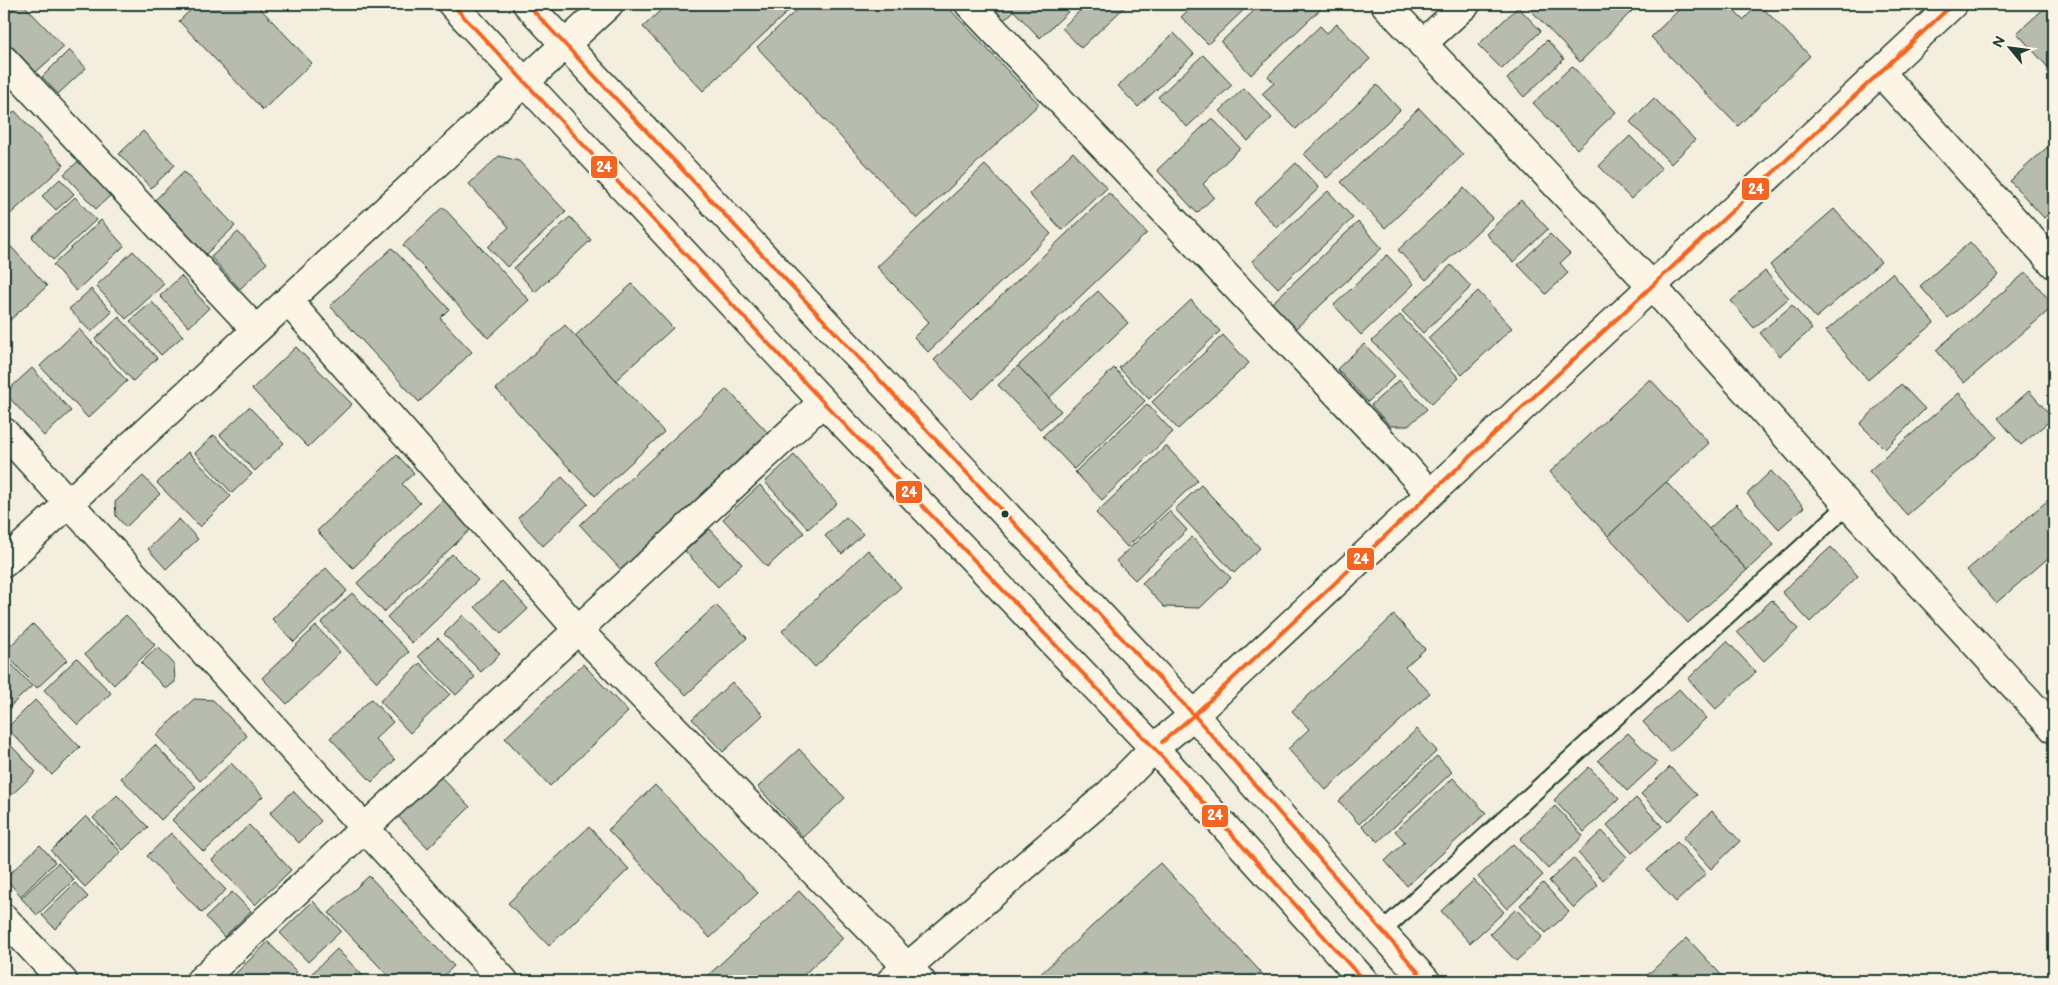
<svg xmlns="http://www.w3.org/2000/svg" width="2058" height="985" font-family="'Balsamiq Sans',sans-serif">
<rect width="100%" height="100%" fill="#f3eede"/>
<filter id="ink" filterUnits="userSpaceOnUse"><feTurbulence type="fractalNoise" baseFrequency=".02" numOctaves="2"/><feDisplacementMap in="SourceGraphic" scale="10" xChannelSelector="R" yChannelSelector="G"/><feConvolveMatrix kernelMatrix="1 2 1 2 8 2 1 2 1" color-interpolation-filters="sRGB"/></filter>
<g filter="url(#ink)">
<g fill="#b8bcae" stroke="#1f3d34">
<path d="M18 4H23L64 47 36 72 4 38V17Z"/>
<path d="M197 4H256L312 63 263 110 179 21Z"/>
<path d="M667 4H796L703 91 643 27Z"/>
<path d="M803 4H945L1039 104 917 219 757 47Z"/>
<path d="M990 4H1061L1068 12 1040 38 1014 11 1004 20Z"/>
<path d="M1087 4H1128L1081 48 1062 28Z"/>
<path d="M1195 4H1250L1208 44 1181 17Z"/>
<path d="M1261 4H1326L1251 75 1221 42Z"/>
<path d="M1525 4H1639L1580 62Z"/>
<path d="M1685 4H1727L1743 20 1759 4 1810 56 1738 126 1651 37Z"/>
<path d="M2049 4H2054V74L2017 33Z"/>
<path d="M1518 7 1541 31 1502 69 1478 45Z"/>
<path d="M1337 24 1370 59 1296 129 1262 94 1274 83 1268 76 1320 26 1327 33Z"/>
<path d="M1174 33 1194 54 1138 107 1118 86Z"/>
<path d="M1547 40 1564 59 1524 97 1507 79Z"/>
<path d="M69 50 86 68 58 94 42 77Z"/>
<path d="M1203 55 1232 85 1187 127 1158 97Z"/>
<path d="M1572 66 1616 112 1577 149 1533 103Z"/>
<path d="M1377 85 1400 110 1327 178 1304 154Z"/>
<path d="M1244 88 1272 118 1248 141 1220 111Z"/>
<path d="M1654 98 1695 140 1671 164 1630 122Z"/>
<path d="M1419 108 1463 155 1385 228 1341 182Z"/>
<path d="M15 111 64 165 5 219 4 120Z"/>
<path d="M1212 118 1240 148 1203 184 1214 197 1197 213 1157 170Z"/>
<path d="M143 131 175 165 151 188 119 154Z"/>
<path d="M1630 136 1662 169 1631 199 1599 166Z"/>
<path d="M2054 141V209L2044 218 2010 181Z"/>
<path d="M1073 152 1107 188 1062 230 1029 194Z"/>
<path d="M499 156 519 161 566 212 507 267 488 247 509 227 469 184Z"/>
<path d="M82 158 114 192 96 209 64 174Z"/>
<path d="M1296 163 1319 188 1277 228 1254 203Z"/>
<path d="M985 165 1051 234 928 352 914 337 929 322 877 267Z"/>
<path d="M184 172 235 226 206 254 155 200Z"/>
<path d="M60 179 74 194 56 210 42 196Z"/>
<path d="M1464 188 1492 218 1426 280 1398 250Z"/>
<path d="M1328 191 1353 218 1278 288 1252 261Z"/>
<path d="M1109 193 1147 233 972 399 934 360Z"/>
<path d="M75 197 96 220 53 260 32 237Z"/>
<path d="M1521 200 1548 229 1513 262 1486 234Z"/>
<path d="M443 207 529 300 488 338 403 245Z"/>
<path d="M1834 209 1881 262 1816 318 1770 265Z"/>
<path d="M570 217 591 240 535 292 514 268Z"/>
<path d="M101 220 124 246 76 291 53 265Z"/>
<path d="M1358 222 1382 248 1294 330 1271 304Z"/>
<path d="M238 232 267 263 240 289 211 257Z"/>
<path d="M1550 234 1570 254 1560 263 1568 273 1546 294 1518 265Z"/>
<path d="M4 239 47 286 7 323 4 320Z"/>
<path d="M1970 242 1999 275 1948 318 1920 286Z"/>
<path d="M392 248 449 309 440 318 472 352 419 402 330 306Z"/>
<path d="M133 251 164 284 126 319 96 286Z"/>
<path d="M1387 255 1414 284 1361 335 1334 305Z"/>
<path d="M1451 265 1471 287 1423 333 1402 311Z"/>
<path d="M1765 271 1789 298 1754 328 1731 301Z"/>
<path d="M2026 272 2054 306 1964 383 1936 350Z"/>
<path d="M1892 273 1934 323 1868 380 1826 331Z"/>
<path d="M181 276 209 308 189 327 160 296Z"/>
<path d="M632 284 673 328 616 380 575 336Z"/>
<path d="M91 289 112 312 91 332 69 309Z"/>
<path d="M1098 291 1128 323 1049 398 1018 366Z"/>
<path d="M1478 291 1512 328 1462 375 1428 338Z"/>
<path d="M1191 300 1220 331 1149 399 1119 368Z"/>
<path d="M152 302 183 336 161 355 130 321Z"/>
<path d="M1792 305 1812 329 1780 356 1760 333Z"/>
<path d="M1400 315 1459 378 1432 404 1372 341Z"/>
<path d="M119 317 157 358 133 381 95 339Z"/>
<path d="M565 325 664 432 595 496 496 389Z"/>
<path d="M79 329 127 381 88 418 40 366Z"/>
<path d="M1223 335 1249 363 1178 429 1152 402Z"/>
<path d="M1364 344 1395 376 1368 402 1337 369Z"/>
<path d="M296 347 352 404 308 447 252 389Z"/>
<path d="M1018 366 1061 411 1040 429 998 385Z"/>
<path d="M32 368 71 411 44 436 5 393Z"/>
<path d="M1114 368 1145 401 1074 469 1043 436Z"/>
<path d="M1650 379 1709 443 1608 536 1550 472Z"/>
<path d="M1399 380 1427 409 1408 426H1390L1371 405Z"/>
<path d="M1901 384 1925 409 1885 449 1860 424Z"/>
<path d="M727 389 770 435 622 571 580 525Z"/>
<path d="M2029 391 2053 418 2021 445 1998 418Z"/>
<path d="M1959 393 1997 437 1907 515 1869 471Z"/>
<path d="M1147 404 1173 432 1102 500 1075 472Z"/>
<path d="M249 407 284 443 255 471 220 435Z"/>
<path d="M214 435 252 474 232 493 195 453Z"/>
<path d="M1166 446 1198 480 1127 547 1096 513Z"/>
<path d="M188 452 231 496 200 527 157 483Z"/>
<path d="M397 455 414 473 402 484 420 503 353 568 317 531Z"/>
<path d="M794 455 837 503 808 529 765 482Z"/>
<path d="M1771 471 1804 507 1779 529 1747 494Z"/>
<path d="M143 476 160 494 126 527 116 516 115 502Z"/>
<path d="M562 477 588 504 543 546 518 518Z"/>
<path d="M1666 482 1747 570 1688 623 1608 536Z"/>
<path d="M760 485 804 533 767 567 723 519Z"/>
<path d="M1201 485 1260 548 1234 573 1175 509Z"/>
<path d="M448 495 476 524 384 612 357 583Z"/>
<path d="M2054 495V553L1996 603 1967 570Z"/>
<path d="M1736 504 1774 545 1747 570 1709 529Z"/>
<path d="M1169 511 1187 530 1135 580 1116 561Z"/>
<path d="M846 517 863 534 842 554 825 536Z"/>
<path d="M179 519 198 539 166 569 148 549Z"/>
<path d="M710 529 742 564 718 587 685 551Z"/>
<path d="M1192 537 1231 578 1200 608 1164 607 1142 583Z"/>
<path d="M1831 547 1858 576 1810 622 1782 592Z"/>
<path d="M868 550 901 587 815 667 782 631Z"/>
<path d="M452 554 478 580 412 643 387 617Z"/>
<path d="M326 568 347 591 294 642 272 619Z"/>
<path d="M502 581 528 609 501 634 475 607Z"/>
<path d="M352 593 409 652 377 682 321 623Z"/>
<path d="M1772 600 1798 629 1764 661 1737 632Z"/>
<path d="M716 605 747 638 686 695 655 662Z"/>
<path d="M126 615 155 645 114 685 85 654Z"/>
<path d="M463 615 500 654 481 672 444 634Z"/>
<path d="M1394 615 1425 649 1405 667 1430 693 1326 790 1288 749 1309 729 1292 711Z"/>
<path d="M33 624 67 660 37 688 4 652Z"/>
<path d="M316 626 340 652 287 704 262 678Z"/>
<path d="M438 638 475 677 456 695 418 656Z"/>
<path d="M1727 641 1756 672 1716 709 1688 679Z"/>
<path d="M158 647 174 664 175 682 166 689 141 663Z"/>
<path d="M4 656 32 686 4 712Z"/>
<path d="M77 658 111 693 78 725 44 690Z"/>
<path d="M420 663 450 694 410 733 380 701Z"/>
<path d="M583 664 628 712 550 786 505 738Z"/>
<path d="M732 682 763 715 723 752 692 719Z"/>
<path d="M1679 689 1706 718 1670 752 1643 722Z"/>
<path d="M194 699 213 700 247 736 200 781 156 735Z"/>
<path d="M371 699 393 722 375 739 395 760 372 782 330 738Z"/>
<path d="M35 700 80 747 52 775 7 728Z"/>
<path d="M1417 729 1437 751 1359 824 1339 801Z"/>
<path d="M1628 733 1657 763 1627 791 1598 760Z"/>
<path d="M4 738 36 772 6 800 4 798Z"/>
<path d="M155 745 196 787 161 820 121 778Z"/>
<path d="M799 749 845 798 803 837 758 787Z"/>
<path d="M1437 756 1452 772 1378 842 1362 826Z"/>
<path d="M231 763 263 796 204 852 172 820Z"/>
<path d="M1589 767 1619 799 1584 832 1554 800Z"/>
<path d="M1670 767 1697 795 1668 822 1641 794Z"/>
<path d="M436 772 470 807 428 848 394 812Z"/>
<path d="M1453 778 1486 813 1407 886 1385 861 1405 842 1395 831Z"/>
<path d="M655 785 758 893 710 938 608 830Z"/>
<path d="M293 791 321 821 299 843 270 813Z"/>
<path d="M117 795 148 827 123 850 93 818Z"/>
<path d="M1636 798 1662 826 1632 853 1607 825Z"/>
<path d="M1555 806 1583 836 1548 869 1520 839Z"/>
<path d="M1712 811 1740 841 1711 869 1683 838Z"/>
<path d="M86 816 121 852 85 887 51 851Z"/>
<path d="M4 818 12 827 4 834Z"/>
<path d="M249 825 291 870 255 905 212 860Z"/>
<path d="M589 827 629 869 549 946 508 903Z"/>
<path d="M1602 831 1627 857 1603 880 1578 853Z"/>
<path d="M171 833 226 890 202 913 147 856Z"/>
<path d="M1677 842 1706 874 1676 902 1647 870Z"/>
<path d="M1513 844 1543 875 1507 909 1478 877Z"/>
<path d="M40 845 55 862 21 896 5 878Z"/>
<path d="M1573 858 1598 885 1574 908 1549 881Z"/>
<path d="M58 863 74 880 37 915 21 898Z"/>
<path d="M1160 863 1269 981H1033Z"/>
<path d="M369 876 454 966 438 981H393L329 913Z"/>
<path d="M1474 880 1504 912 1470 943 1441 911Z"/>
<path d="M75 883 88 897 55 929 42 915Z"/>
<path d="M1543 883 1569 912 1546 933 1520 905Z"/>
<path d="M799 891 843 938 797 981H702Z"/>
<path d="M232 892 251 911 224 937 206 917Z"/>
<path d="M313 901 341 931 308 962 280 933Z"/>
<path d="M1516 909 1542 937 1516 961 1490 934Z"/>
<path d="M1687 938 1727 981H1641Z"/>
<path d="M268 942 297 972 287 981H242L235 974Z"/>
<path d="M337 949 368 981H304Z"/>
</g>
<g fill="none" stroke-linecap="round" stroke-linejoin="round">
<g stroke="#1f3d34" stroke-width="20">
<path id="lane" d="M1381 932 1848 505"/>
</g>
<g stroke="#1f3d34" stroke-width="31">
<g id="street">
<path d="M969 4 1399 459 1430 494"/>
<path d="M1422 44 1466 4"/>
<path d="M4 60 256 330"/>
<path d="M1880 72 2054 264"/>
<path d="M288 301 578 630 921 981"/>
<path d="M4 432 504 981"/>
<path d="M4 918 63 981"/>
<path d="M200 981 823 402"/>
</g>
</g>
<g stroke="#1f3d34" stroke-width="31">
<g id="secondary">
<path d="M452 4 823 402 1154 748 1364 981"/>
<path d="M527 4 1194 715 1381 932 1426 981"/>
<path d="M1385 4 1652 286 1848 505 2054 729"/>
<path d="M4 563 609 4"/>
<path d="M891 981 1110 793 1154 748 1194 715 1953 4"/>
</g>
</g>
<use href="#lane" stroke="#fcf5e5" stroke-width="16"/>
<use href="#street" stroke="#fcf5e5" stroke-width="28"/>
<use href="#secondary" stroke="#fcf5e5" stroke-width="28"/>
<g stroke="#fcf5e5" stroke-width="8">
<g id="bus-1">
<path d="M452 4 823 402 1154 748 1364 981"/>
<path d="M527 4 1194 715 1426 981"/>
<path d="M1162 742 1194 715 1953 4"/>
</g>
</g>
<use href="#bus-1" stroke="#f26522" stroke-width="4"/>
</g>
</g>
<circle fill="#1f3d34" stroke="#fcf5e5" stroke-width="2" cx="1005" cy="514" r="4.5"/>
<g stroke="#fcf5e5" stroke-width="2">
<rect x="590" y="155" width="28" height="24" rx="5" fill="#f26522"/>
<rect x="1741" y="177" width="29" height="24" rx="5" fill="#f26522"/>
<rect x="895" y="480" width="28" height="24" rx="5" fill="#f26522"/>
<rect x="1346" y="547" width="29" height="24" rx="5" fill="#f26522"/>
<rect x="1201" y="804" width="28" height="24" rx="5" fill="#f26522"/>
</g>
<g font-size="14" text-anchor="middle" font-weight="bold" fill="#fff">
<text x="604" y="172">24</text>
<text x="1756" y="194">24</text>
<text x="909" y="497">24</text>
<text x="1361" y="564">24</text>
<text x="1215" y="820">24</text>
</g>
<rect width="2058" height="985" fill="none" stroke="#fcf5e5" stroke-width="20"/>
<rect x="10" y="10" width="2038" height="965" fill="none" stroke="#1f3d34" stroke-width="2" filter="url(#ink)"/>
<g transform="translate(2010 48) rotate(299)" stroke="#fcf5e5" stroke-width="4" paint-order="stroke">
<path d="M0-4L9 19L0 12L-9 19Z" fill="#1f3d34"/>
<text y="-8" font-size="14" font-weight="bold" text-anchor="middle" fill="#1f3d34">N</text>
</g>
</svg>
